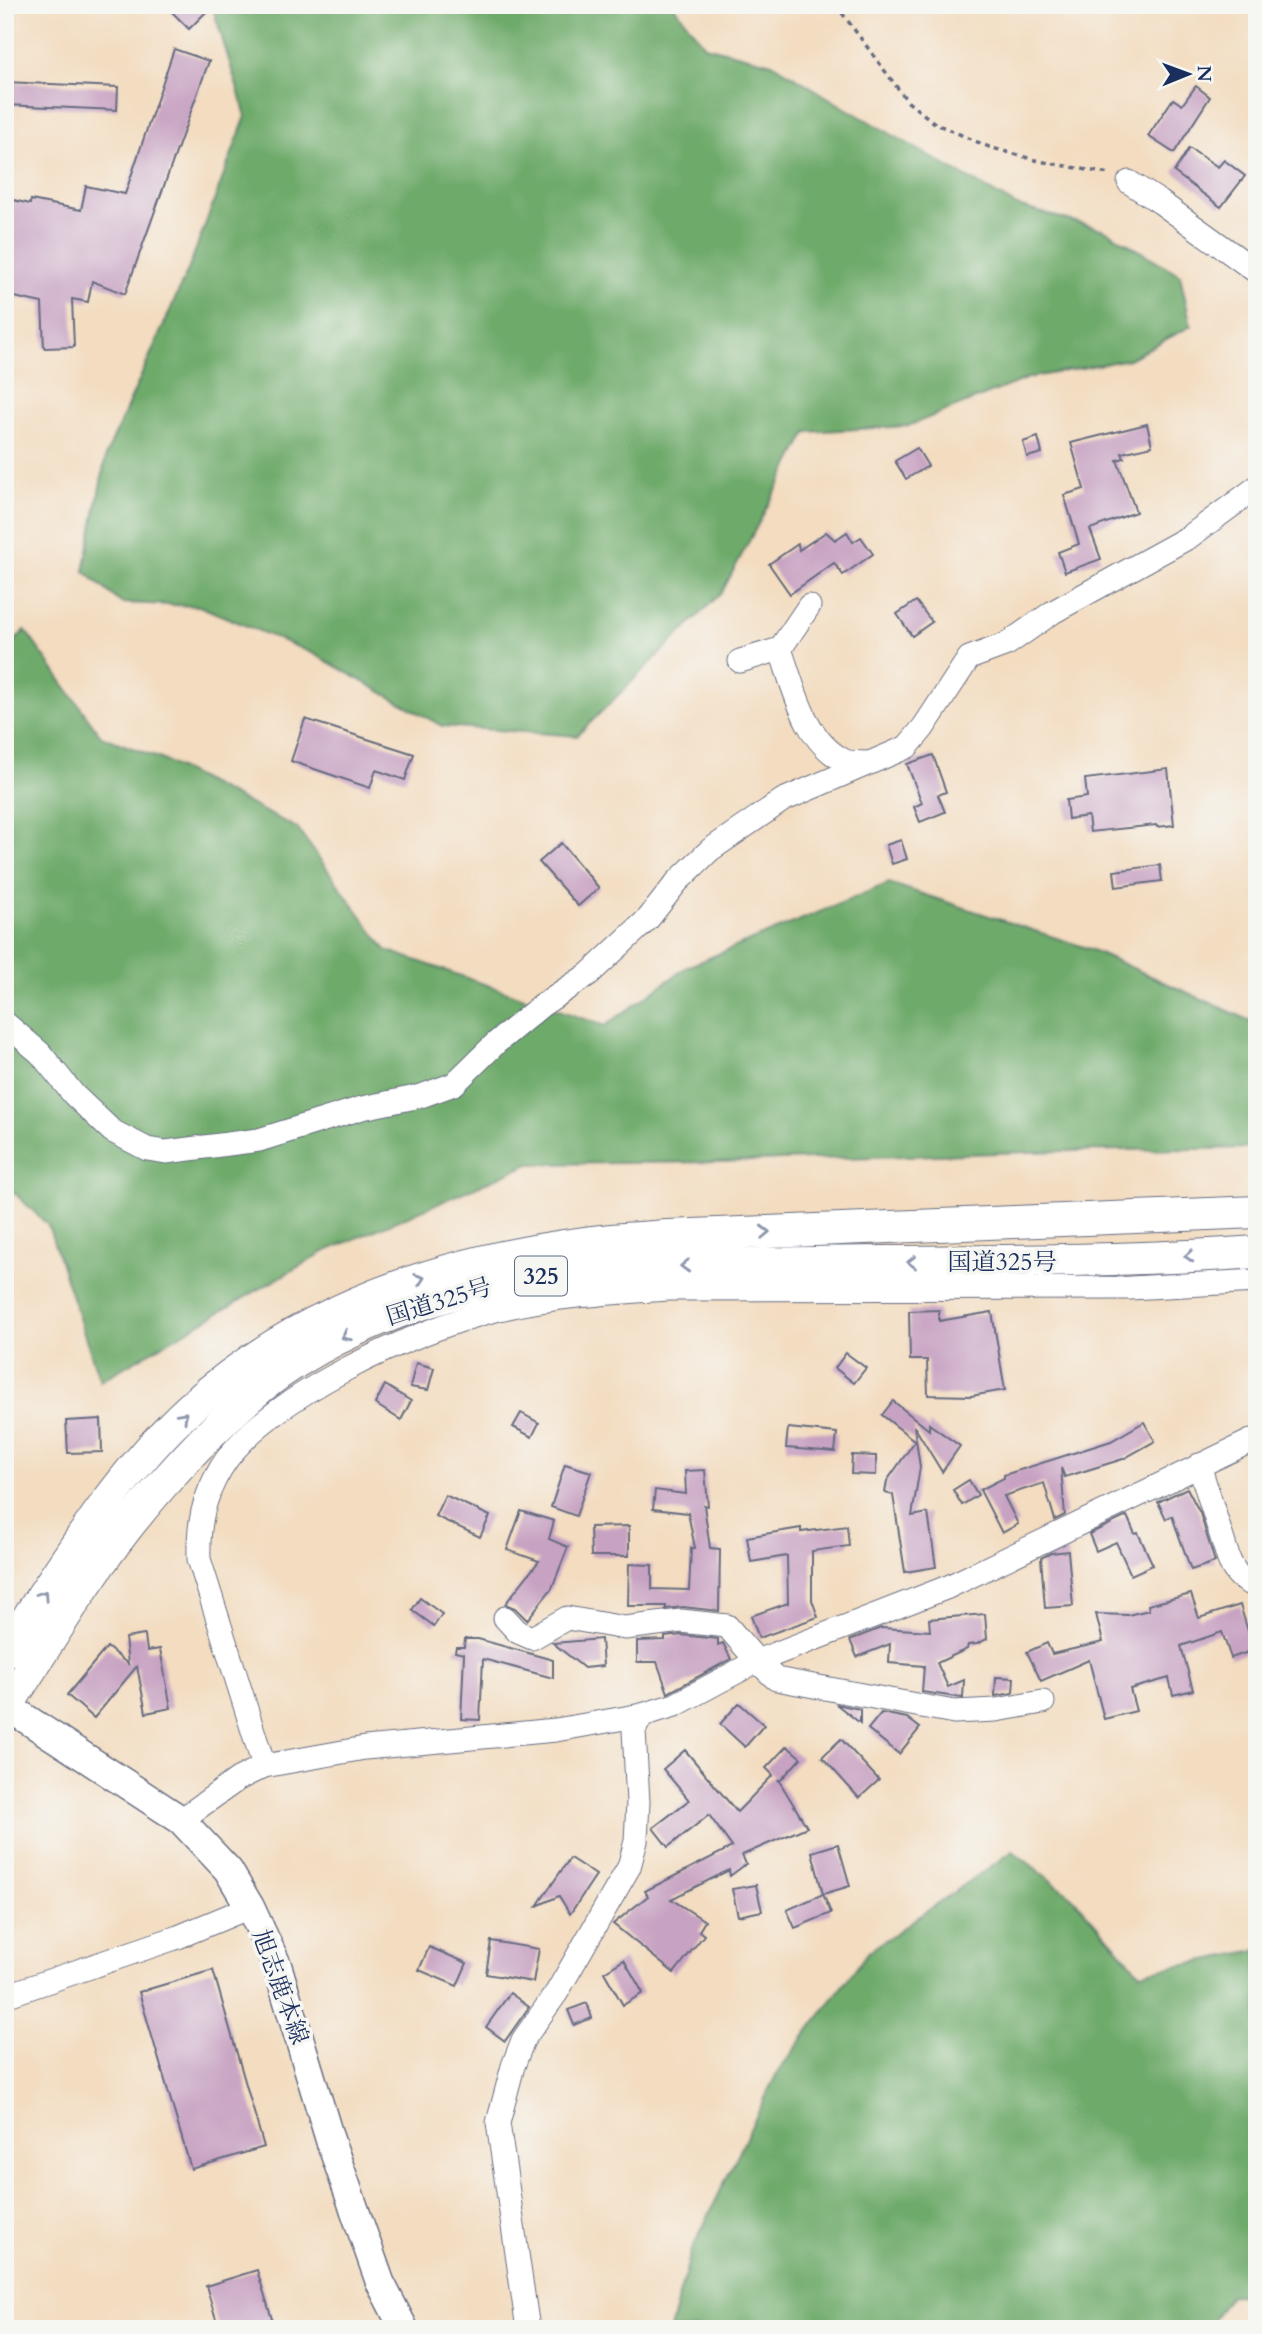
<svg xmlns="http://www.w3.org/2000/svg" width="1262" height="2334" font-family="Cardo,'Noto Serif JP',serif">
<rect width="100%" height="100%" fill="#f6f6f2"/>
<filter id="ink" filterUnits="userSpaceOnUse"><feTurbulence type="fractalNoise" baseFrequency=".0143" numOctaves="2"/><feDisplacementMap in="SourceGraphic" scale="14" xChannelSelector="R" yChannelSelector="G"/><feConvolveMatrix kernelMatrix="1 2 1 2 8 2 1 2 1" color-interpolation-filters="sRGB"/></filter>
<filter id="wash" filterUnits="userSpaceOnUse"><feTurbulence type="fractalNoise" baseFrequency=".00686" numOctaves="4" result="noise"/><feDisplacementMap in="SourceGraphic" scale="28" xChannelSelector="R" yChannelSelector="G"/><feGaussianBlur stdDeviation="1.57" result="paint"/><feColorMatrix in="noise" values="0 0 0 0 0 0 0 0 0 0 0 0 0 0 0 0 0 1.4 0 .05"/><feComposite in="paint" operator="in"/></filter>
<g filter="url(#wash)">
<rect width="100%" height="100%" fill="#f3dcbf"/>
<g fill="#6eaa6a" stroke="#446c64" stroke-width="2">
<path d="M212 5H673L705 46 772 63 842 106 1017 206 1105 230 1180 275 1191 326 1129 359 1028 378 908 426 807 432 722 592 577 736 442 726 312 653 199 606 121 603 84 571 106 455 188 270 246 116Z"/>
<path d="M25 630 101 736 161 759 297 828 386 950 605 1026 687 967 889 883 1090 949 1251 1021 1257 1016V1148L1063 1151 721 1162 529 1164 324 1252 100 1381 48 1225 5 1184V651Z"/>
<path d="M1013 1851 1072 1897 1140 1973 1257 1950V2296L1230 2295 1207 2329H670L691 2252 777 2073 868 1952Z"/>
</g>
<g id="blocks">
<g fill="#c7a2c2">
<path d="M165 5H213L189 29Z"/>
<path d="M174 49 209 61 125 294 92 281 88 302 72 299 74 347 44 348 42 303 5 295V198L30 204 31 200 81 210 86 186 125 194Z"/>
<path d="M5 82 118 87 117 110 5 105Z"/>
<path d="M1196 86 1210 97 1174 153 1148 136 1173 99 1182 105Z"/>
<path d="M1189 148 1218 167 1224 160 1245 176 1221 207 1174 172Z"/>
<path d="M1147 424 1152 446 1122 453 1124 458 1117 460 1136 512 1090 529 1101 559 1065 572 1058 552 1079 544 1064 495 1084 489 1071 443Z"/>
<path d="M1038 437 1042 453 1027 457 1023 442Z"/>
<path d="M917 448 928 466 906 479 895 461Z"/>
<path d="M826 532 835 540 847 532 853 542 861 537 873 554 843 575 834 563 790 594 769 564 798 544 799 550Z"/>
<path d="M916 601 932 622 912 636 897 614Z"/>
<path d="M305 719 414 754 405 780 376 770 370 788 291 761Z"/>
<path d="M933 755 946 792 938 795 945 812 920 822 914 807 922 803 907 764Z"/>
<path d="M1168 769 1174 825 1157 827 1156 825 1090 832 1088 816 1068 819 1066 800 1087 797 1085 779Z"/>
<path d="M901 840 907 859 892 864 886 845Z"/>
<path d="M561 843 599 888 578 906 539 862Z"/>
<path d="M1160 865 1162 881 1116 887 1114 871Z"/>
<path d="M939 1310V1321L992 1312 1005 1390 971 1396 928 1395 927 1360H910L909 1311Z"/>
<path d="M846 1353 866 1368 854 1383 835 1368Z"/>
<path d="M416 1363 434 1368 428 1390 410 1387Z"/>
<path d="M385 1385 411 1401 401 1420 375 1404Z"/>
<path d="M893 1401 929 1430V1424L960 1446 942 1472 914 1426 920 1467 912 1516 928 1513 936 1567 905 1572 893 1495 885 1493 887 1481 915 1441 882 1415Z"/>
<path d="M521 1413 539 1423 532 1437 513 1427Z"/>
<path d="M101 1419 102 1452 68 1453 66 1421Z"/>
<path d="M1144 1422 1155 1441 1123 1459 1065 1477 1061 1468 1065 1515 1055 1520 1044 1483 1004 1496 1018 1524 1002 1533 980 1490 1004 1478V1475L1111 1441Z"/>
<path d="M788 1428 837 1433 835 1452 786 1448Z"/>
<path d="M852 1455 876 1456V1475L851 1474Z"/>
<path d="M565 1464 591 1472 576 1516 551 1507Z"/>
<path d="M705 1470 708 1506 704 1505 710 1548 720 1549 719 1611 683 1607 666 1609V1606H628L629 1564 652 1565V1589L689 1590 691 1548H695L688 1513 653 1509 655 1490 686 1494 685 1471Z"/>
<path d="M969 1480 978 1495 962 1505 953 1490Z"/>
<path d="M1187 1488 1200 1513 1215 1562 1191 1570 1172 1516 1166 1519 1158 1502Z"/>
<path d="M445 1495 490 1516 480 1537 435 1516Z"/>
<path d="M521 1511 554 1521 549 1539 568 1547 552 1588 527 1620 515 1608 505 1604 539 1561 507 1550Z"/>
<path d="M1127 1516 1135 1534 1138 1533 1153 1565 1131 1575 1116 1542 1096 1551 1089 1534Z"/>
<path d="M629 1526V1556H591L590 1527Z"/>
<path d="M847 1526 849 1546 812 1551V1600L818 1617 759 1638 751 1616 788 1603 787 1556 751 1562 747 1537 801 1528V1532Z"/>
<path d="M1068 1551 1073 1606 1045 1608 1041 1558 1051 1553Z"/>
<path d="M1191 1594 1199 1618 1240 1605 1254 1650 1231 1658 1222 1632 1181 1646 1193 1690 1173 1695 1169 1678 1130 1689 1136 1711 1104 1719 1089 1660 1041 1681 1027 1652 1047 1643 1052 1654 1103 1642 1096 1614 1128 1615 1149 1610 1148 1605Z"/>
<path d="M420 1598 442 1614 434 1626 412 1610Z"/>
<path d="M985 1614 987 1639 977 1644 968 1645 967 1649 937 1663 948 1687 964 1680 963 1698 922 1692 924 1666 889 1663 890 1644 857 1657 850 1640 881 1628 930 1631 929 1619Z"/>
<path d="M145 1635 147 1651 160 1649 171 1708 146 1713 137 1666 94 1718 67 1695 107 1647 128 1664 125 1638Z"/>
<path d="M681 1635 718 1639V1645L723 1643 731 1659 668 1693 657 1662H637V1641L665 1640V1637Z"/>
<path d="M465 1639H478L553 1660V1678L483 1659 480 1720 461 1719 464 1654 455 1652 456 1647H464Z"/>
<path d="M601 1639 603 1666 584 1668 553 1643Z"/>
<path d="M996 1677 1014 1678 1013 1693 995 1696Z"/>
<path d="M739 1703 764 1725 745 1747 720 1724Z"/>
<path d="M836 1704 860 1709V1723Z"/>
<path d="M881 1713 907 1718 920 1728 899 1754 868 1729Z"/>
<path d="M841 1739 879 1780 859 1798 822 1757Z"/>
<path d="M787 1746 801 1758 780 1781 778 1779 807 1827 742 1855 746 1864 730 1876 729 1870 671 1899 705 1921 699 1931 704 1935 674 1973 613 1924 648 1896 645 1891 732 1847 709 1815 668 1847 653 1828 689 1800 663 1769 685 1750 737 1812 773 1775 766 1768Z"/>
<path d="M838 1844 850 1886 823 1894 812 1852Z"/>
<path d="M570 1858 596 1875 570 1914 559 1896 537 1906Z"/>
<path d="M756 1885 762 1911 738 1916 732 1889Z"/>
<path d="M823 1894 831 1913 795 1928 787 1910Z"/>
<path d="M491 1941 539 1949 533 1982 486 1974Z"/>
<path d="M429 1947 467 1963 457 1986 419 1970Z"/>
<path d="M624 1960 643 1993 623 2005 604 1972Z"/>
<path d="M213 1970 264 2147 191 2169 139 1992Z"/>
<path d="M510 1993 529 2007 505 2041 486 2027Z"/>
<path d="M587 2003 592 2018 574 2025 568 2010Z"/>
<path d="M257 2270 275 2329H219L206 2286Z"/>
</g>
</g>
</g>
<g filter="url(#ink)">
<use href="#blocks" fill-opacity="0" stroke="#676c80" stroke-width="2"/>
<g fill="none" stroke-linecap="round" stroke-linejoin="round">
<g stroke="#676c80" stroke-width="25">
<g id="minor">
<path d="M1129 182 1160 202 1257 272"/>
<path d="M780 649C794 687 804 740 843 760 850 764 862 762 870 763"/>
<path d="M740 661 780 649 809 606"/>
<path d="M5 1023 40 1053 74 1095 112 1131 147 1149 166 1152 259 1140 362 1108 421 1096 454 1084 496 1043 542 1005 589 974 648 919 677 882 710 850 783 800 907 747 923 728 969 658 1007 644 1053 612 1189 537 1257 487"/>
<path d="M1199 1465 1229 1560C1235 1574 1242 1581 1257 1586"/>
<path d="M505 1618 518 1632 532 1638 567 1618 625 1628 681 1621 727 1626 757 1661 776 1679 954 1712 996 1710 1043 1702"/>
<path d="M264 1766 199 1559C198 1524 203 1498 221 1468 264 1397 420 1328 499 1309 554 1296 611 1293 668 1289L1130 1288 1257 1281"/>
<path d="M181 1820 238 1779 264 1766 365 1748 556 1730 642 1715 675 1705 757 1661 948 1587 1257 1438"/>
<path d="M5 1996 178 1937 250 1907"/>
<path d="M528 2329 498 2123 513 2066 523 2040 557 1992 629 1867 636 1841 638 1802 634 1730 642 1715"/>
</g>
</g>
<g stroke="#676c80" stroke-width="31">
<path id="major" d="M5 1705 181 1820 228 1870 250 1907 277 1965 330 2140 380 2282 404 2329"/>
</g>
<g stroke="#676c80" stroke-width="34">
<g id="highway">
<path d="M5 1652C62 1568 115 1477 190 1408 299 1310 441 1262 584 1243 611 1239 640 1238 668 1236L1257 1212"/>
<path d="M5 1709C33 1667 59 1624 87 1582 131 1517 189 1450 248 1398 331 1325 464 1282 572 1270 613 1266 654 1267 695 1266 760 1264 825 1262 889 1262 1012 1261 1134 1261 1257 1252"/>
</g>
</g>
<path stroke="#676c80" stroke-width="3.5" stroke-dasharray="5 5" stroke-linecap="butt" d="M836 5 908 102 936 124 989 147 1039 161 1109 174"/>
<use href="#minor" stroke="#fff" stroke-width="23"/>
<use href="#major" stroke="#fff" stroke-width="28"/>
<use href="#highway" stroke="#fff" stroke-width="32"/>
</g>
<defs><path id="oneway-chevron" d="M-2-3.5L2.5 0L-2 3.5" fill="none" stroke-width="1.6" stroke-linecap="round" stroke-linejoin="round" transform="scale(1.75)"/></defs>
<g stroke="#8d97ae">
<use href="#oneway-chevron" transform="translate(765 1232) rotate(-2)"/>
<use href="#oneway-chevron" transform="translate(1189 1256) rotate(177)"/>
<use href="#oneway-chevron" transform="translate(912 1262) rotate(180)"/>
<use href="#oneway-chevron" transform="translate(685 1266) rotate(178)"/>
<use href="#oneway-chevron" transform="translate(420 1279) rotate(-19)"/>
<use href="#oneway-chevron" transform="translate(346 1336) rotate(153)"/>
<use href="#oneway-chevron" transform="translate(183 1416) rotate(-46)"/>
<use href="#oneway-chevron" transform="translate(43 1595) rotate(-56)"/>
</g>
</g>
<g text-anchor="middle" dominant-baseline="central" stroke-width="7" stroke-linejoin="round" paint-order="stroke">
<rect fill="#f6f6f2" stroke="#5d6b8a" stroke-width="2" x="515" y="1256.5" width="52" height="39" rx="5"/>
<g font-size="23" font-weight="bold" fill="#1b2f5e">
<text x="541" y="1276">325</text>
</g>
<g font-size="24" fill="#1b2f5e" stroke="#f6f6f2">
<text x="1002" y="1262">国道325号</text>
<text transform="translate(439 1302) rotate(-17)">国道325号</text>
<text transform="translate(280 1987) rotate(70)">旭志鹿本線</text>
</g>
</g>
<rect width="1262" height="2334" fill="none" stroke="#f6f6f2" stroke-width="28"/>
<g transform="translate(1188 74) rotate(89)" stroke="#f6f6f2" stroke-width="5" paint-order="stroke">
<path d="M0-5L12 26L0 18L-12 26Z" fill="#1b2f5e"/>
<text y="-10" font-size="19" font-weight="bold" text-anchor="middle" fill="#1b2f5e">N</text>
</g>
</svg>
